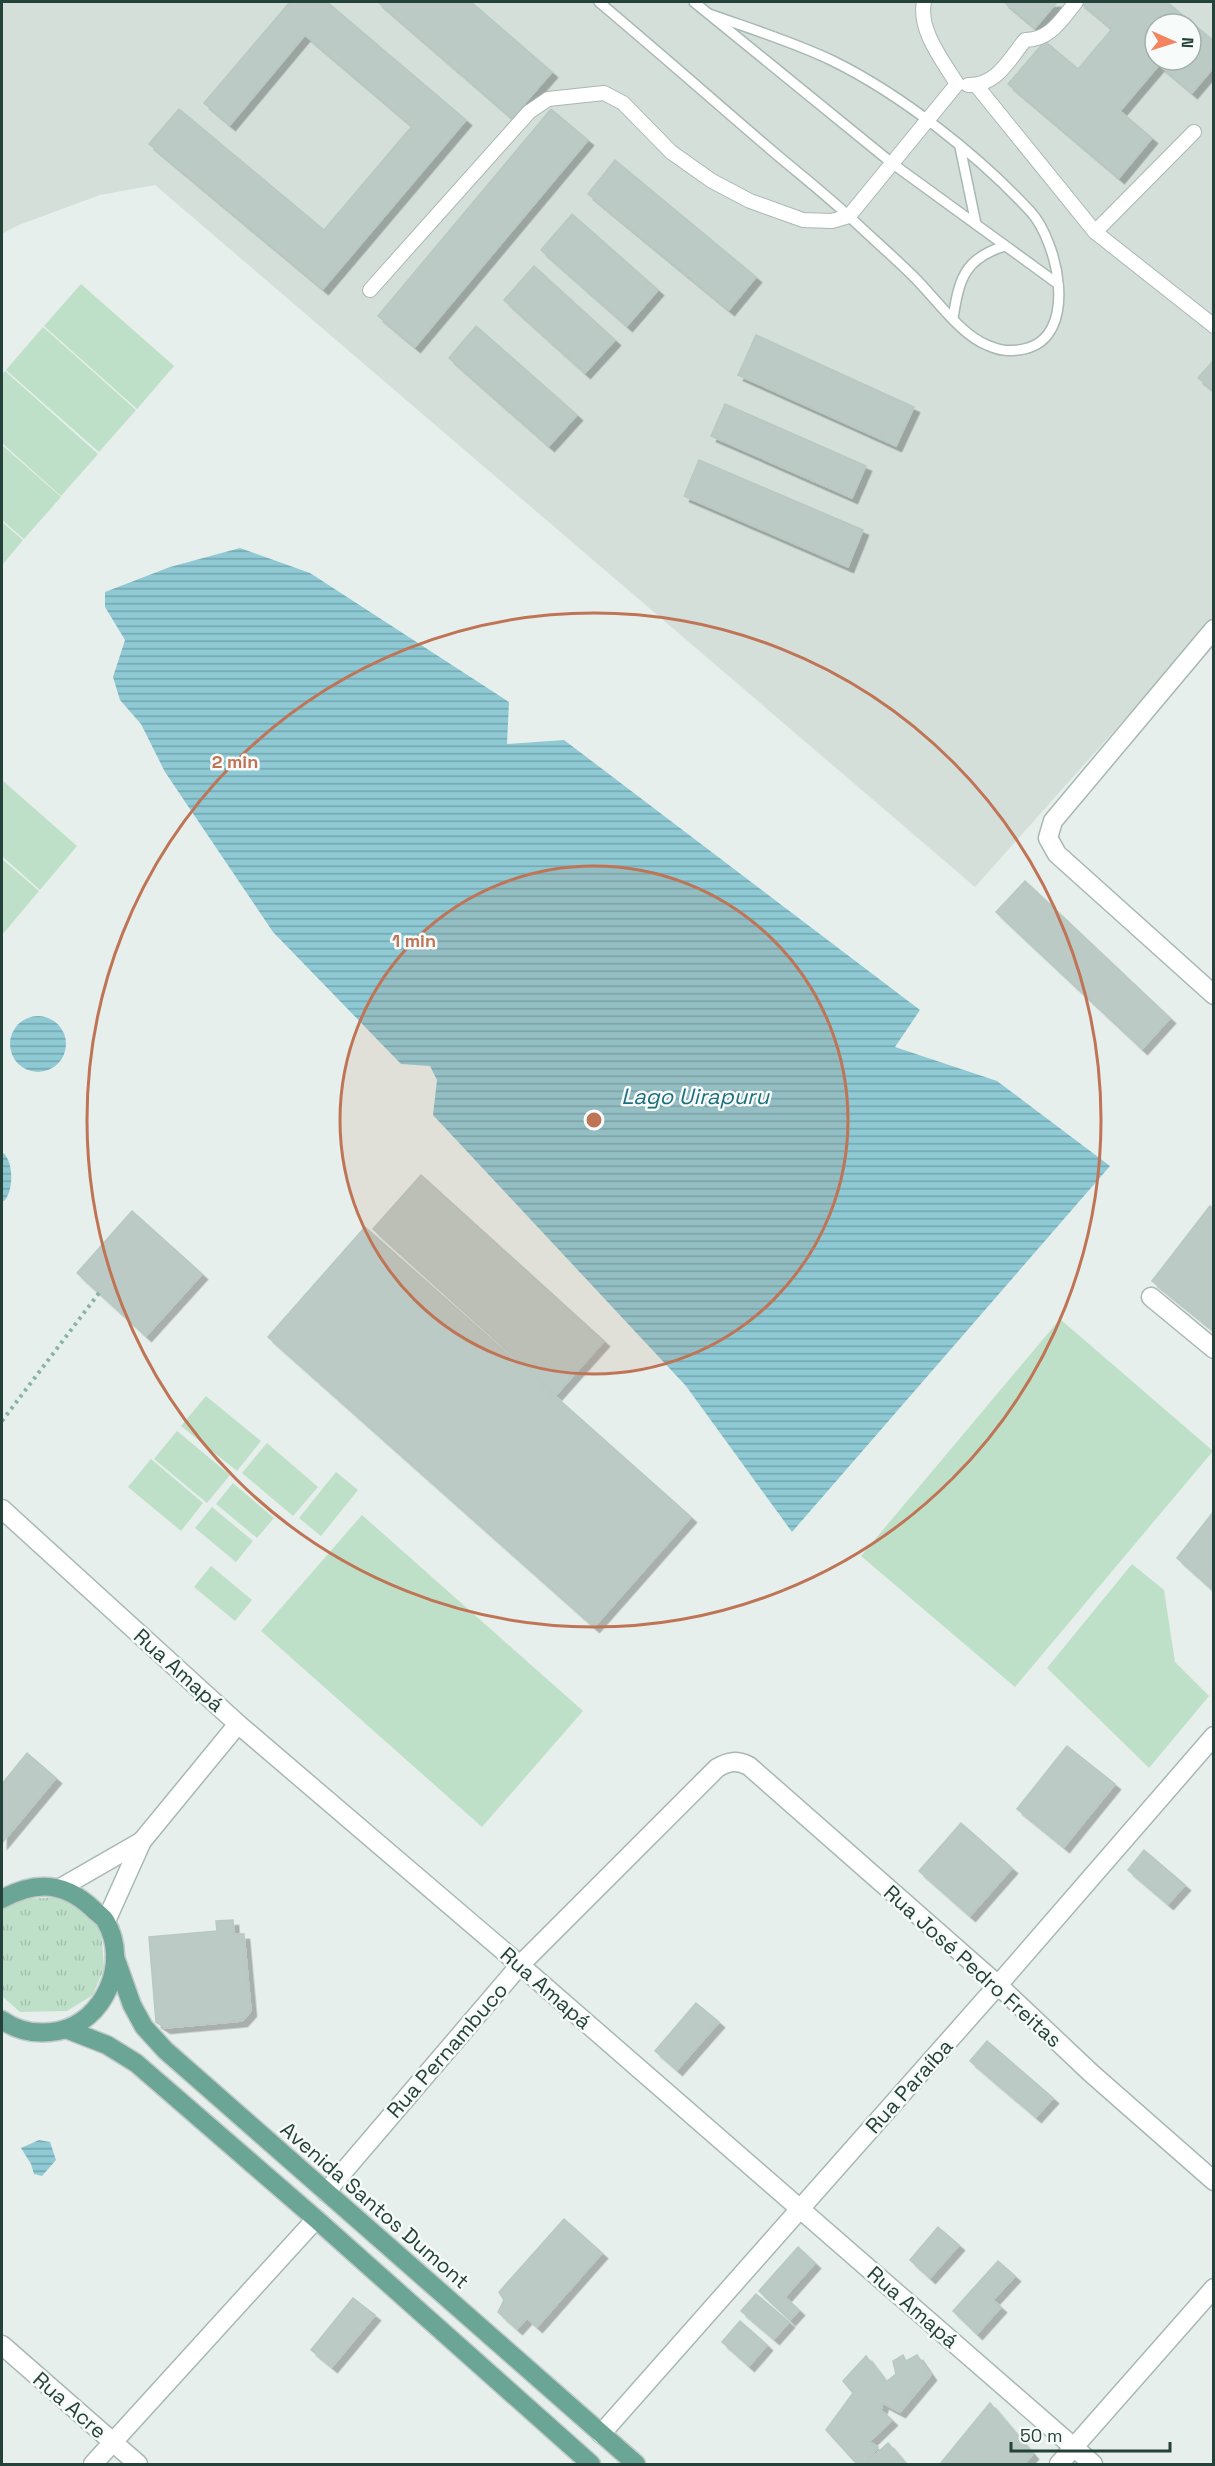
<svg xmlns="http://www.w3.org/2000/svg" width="1215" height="2466" font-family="'Space Grotesk',sans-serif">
<defs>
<pattern id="park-tufts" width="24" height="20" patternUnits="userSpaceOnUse" patternTransform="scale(1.5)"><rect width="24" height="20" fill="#bfe0c8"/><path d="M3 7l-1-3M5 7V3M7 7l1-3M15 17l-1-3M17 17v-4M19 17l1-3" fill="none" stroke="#a4c1ad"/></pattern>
<pattern id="water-rules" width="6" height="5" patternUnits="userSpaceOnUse" patternTransform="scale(1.5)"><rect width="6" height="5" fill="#8ec9d4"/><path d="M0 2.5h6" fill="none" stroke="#74a5ad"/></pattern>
<filter id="shadow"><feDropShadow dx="5.5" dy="5.5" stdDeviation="0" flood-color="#0004"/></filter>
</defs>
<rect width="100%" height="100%" fill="#e6efeb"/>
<path fill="#d4dfda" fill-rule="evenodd" d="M2 2H1213V620L975 887 155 185 100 195 16 226 2 234ZM1155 24H1191V60H1155Z"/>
<g fill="#bfe0c8">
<path d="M81 284 174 366 137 409 44 326Z"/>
<path d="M43 327 136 410 99 452 6 370Z"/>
<path d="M5 371 98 454 61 496 2 443V375Z"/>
<path d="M2 445 61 497 24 539 2 520Z"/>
<path d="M2 522 23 540 2 565Z"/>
<path d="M2 780 77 846 40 890 2 856Z"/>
<path d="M2 859 39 891 2 935Z"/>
<path d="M1060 1319 1213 1451 1015 1687 861 1556Z"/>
<path d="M206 1396 261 1441 237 1471 181 1426Z"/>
<path d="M177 1431 230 1475 207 1503 154 1459Z"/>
<path d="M267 1443 318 1487 293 1516 242 1473Z"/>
<path d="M151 1459 203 1503 181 1531 128 1487Z"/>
<path d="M336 1472 358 1490 321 1536 299 1518Z"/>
<path d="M233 1483 274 1518 257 1538 216 1504Z"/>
<path d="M212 1507 253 1541 236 1562 195 1528Z"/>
<path d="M362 1515 583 1711 482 1827 261 1631Z"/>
<path d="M1132 1564 1164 1590 1175 1662 1209 1696 1149 1768 1047 1668Z"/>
<path d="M211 1566 252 1600 235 1621 194 1587Z"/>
</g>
<path fill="url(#park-tufts)" d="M66 1897 101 1928 104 1968 93 1995 67 2011 20 2012 2 1996V1909L20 1899Z"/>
<g fill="url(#water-rules)">
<path d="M240 548 310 573 509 702 507 744 564 740 920 1010 895 1047 997 1081 1110 1166 792 1532 686 1386 433 1115 437 1080 430 1066 401 1064 273 932 165 772 141 724 120 700 113 677 125 640 105 607V592L170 567Z"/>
<circle cx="38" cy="1044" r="28"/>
<path d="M2 1152C14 1160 14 1191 4 1201H2Z"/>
<path d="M39 2140 50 2142 56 2160 42 2176 34 2174 31 2164 21 2148Z"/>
</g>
<g fill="#bbcac4" stroke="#b8c9c2" stroke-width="1.5" fill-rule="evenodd" filter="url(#shadow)">
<path d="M290 2H327L466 120 323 289 149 144 179 109 324 230 412 126 305 35 230 125 204 103Z"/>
<path d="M378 2H471L552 72 512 118Z"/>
<path d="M1004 2H1057L1035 28Z"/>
<path d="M1080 2H1167L1214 41V67L1192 93 1159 65 1120 111 1152 138 1119 178 1008 84 1045 41 1078 69 1112 29ZM1155 24H1191V60H1155Z"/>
<path d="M551 109 588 140 415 347 378 316Z"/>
<path d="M615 160 756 277 729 310 588 194Z"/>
<path d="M572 214 658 290 627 326 541 250Z"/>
<path d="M534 266 615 340 585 373 504 300Z"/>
<path d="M476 326 577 415 549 446 449 358Z"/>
<path d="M756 335 914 407 896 446 738 375Z"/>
<path d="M1214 360V391L1198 378Z"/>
<path d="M725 404 866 466 852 498 711 436Z"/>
<path d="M699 460 863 530 848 567 684 496Z"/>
<path d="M1025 881 1170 1018 1142 1049 996 912Z"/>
<path d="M421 1175 604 1341 556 1395 373 1229Z"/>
<path d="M1210 1206 1214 1210V1331L1152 1281Z"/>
<path d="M132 1211 202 1274 146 1336 77 1273Z"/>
<path d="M365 1227 691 1517 594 1627 268 1337Z"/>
<path d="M1214 1511V1591L1177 1558Z"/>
<path d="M1067 1746 1115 1784 1064 1847 1017 1809Z"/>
<path d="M27 1753 56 1778 2 1843V1784Z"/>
<path d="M961 1823 1012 1868 970 1916 919 1871Z"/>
<path d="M1144 1850 1185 1885 1168 1904 1128 1870Z"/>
<path d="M233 1920 234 1934H244L251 2011 242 2021 165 2028 156 2022 149 1937 217 1931 216 1921Z"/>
<path d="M696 2003 719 2022 677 2070 655 2051Z"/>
<path d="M987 2041 1053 2098 1036 2117 970 2061Z"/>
<path d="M564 2219 602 2253 537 2327 527 2318 517 2329 498 2312 504 2300 499 2292Z"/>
<path d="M938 2227 959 2245 930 2278 910 2260Z"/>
<path d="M798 2247 815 2263 785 2297 799 2310 790 2320 759 2291Z"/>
<path d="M998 2261 1015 2276 993 2300 1001 2307 977 2334 953 2311Z"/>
<path d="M756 2294 789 2322 774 2339 741 2311Z"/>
<path d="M353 2298 375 2315 332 2367 311 2350Z"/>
<path d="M740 2321 767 2345 749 2366 722 2342Z"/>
<path d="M903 2355 906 2361 917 2355 931 2375 900 2412 883 2403 881 2410 892 2420 869 2442 878 2447 865 2464H857L826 2430 853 2393 843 2381 866 2356 886 2382 896 2374 893 2361Z"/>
<path d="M990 2403 1033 2454 1024 2464H940Z"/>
<path d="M888 2443 906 2464H865Z"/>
</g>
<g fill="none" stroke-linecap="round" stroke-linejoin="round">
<g stroke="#a8b8b2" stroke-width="12">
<g id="service">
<path d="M599 2C656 50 713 100 770 149 798 173 828 196 854 221 874 240 895 258 915 278 935 298 961 335 987 345 1000 351 1010 352 1024 349 1080 337 1058 241 1030 211 978 155 902 95 833 61 794 42 751 29 709 14"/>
<path d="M694 2 893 164 1058 284"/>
<path d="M960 147 976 224"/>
<path d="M953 318C959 280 964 258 1005 246"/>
</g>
</g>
<g stroke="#a8b8b2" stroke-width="16">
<g id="pedestrian">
<path d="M924 2C918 30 943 61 957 84"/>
<path d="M968 85C996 86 1009 60 1025 40 1050 40 1061 20 1076 2"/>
<path d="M976 85 1095 232 1214 326"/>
<path d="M1095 232 1194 132"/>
<path d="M370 290 529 112 548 99 604 93 623 103 671 152 712 181 750 201 803 220 832 221 849 216 957 84"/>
</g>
</g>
<g stroke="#a8b8b2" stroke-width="21">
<g id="minor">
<path d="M1214 629 1053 821 1048 838 1057 854 1214 995"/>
<path d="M1151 1297 1214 1349"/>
<path d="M2 1509 238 1724 520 1965 1093 2464"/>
<path d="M62 1887 142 1841"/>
<path d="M106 1921 142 1841 238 1724"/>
<path d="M326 2192 520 1965 717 1768C729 1761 737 1760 749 1766L998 1985 1091 2073 1214 2181"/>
<path d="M2 2345 138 2464"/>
<path d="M601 2434 998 1985 1214 1736"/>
<path d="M93 2464 316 2219"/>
<path d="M1059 2464 1214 2288"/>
</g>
</g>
<g stroke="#c2cac8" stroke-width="21">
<g id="primary">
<path d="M2 1899C36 1880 65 1882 93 1909 97 1913 104 1917 106 1922 130 1963 104 2022 58 2031 37 2035 19 2032 2 2020"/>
<path d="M115 1957 132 2005 144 2027 165 2050 636 2464"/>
<path d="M66 2029 107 2045 136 2063 316 2219 591 2464"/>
</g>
</g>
<path stroke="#86b3a5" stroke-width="4" stroke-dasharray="3 4.5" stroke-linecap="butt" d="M2 1421 99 1293"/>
<use href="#service" stroke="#fff" stroke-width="9"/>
<use href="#pedestrian" stroke="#fff" stroke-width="14"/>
<use href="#minor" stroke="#fff" stroke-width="18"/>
<use href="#primary" stroke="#6aa596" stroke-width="18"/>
</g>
<circle cx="594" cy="1120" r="254" fill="#c07456" fill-opacity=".12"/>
<g fill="none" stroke="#c07456" stroke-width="3">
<circle cx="594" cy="1120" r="254"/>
<circle cx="594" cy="1120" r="507"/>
</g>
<g text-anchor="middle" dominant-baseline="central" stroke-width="5" stroke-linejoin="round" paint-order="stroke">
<g font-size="21" fill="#24423a" stroke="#f7fbf9">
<text transform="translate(179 1670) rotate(42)">Rua Amapá</text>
<text transform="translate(973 1966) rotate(42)">Rua José Pedro Freitas</text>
<text transform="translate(546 1988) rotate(41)">Rua Amapá</text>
<text transform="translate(447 2050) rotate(-49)">Rua Pernambuco</text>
<text transform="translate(909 2086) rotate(-48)">Rua Paraíba</text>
<text transform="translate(375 2205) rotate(41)">Avenida Santos Dumont</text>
<text transform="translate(913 2307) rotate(41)">Rua Amapá</text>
<text transform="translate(70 2405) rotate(41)">Rua Acre</text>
</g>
<g font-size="22" font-style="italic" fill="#1c6f80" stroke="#f7fbf9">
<text x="695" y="1096">Lago Uirapuru</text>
</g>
</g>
<circle cx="594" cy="1120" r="9" fill="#c07456" stroke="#f7fbf9" stroke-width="3"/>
<g font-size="18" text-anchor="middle" font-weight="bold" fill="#c07456" stroke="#f7fbf9" stroke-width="5" stroke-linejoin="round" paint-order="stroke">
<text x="235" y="768">2 min</text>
<text x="414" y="947">1 min</text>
</g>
<rect width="1215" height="2466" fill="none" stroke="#24423a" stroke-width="6"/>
<g transform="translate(1173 42) rotate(93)"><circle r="28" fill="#f7fbf9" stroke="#a3b1ad" stroke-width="1.5"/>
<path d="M0-4.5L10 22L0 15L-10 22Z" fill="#f4845f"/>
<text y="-9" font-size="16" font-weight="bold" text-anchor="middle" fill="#24423a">N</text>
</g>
<path d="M1011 2442v9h159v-9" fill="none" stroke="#24423a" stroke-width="3"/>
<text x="1020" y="2442" font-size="18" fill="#24423a" stroke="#f7fbf9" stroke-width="4.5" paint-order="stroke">50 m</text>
</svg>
